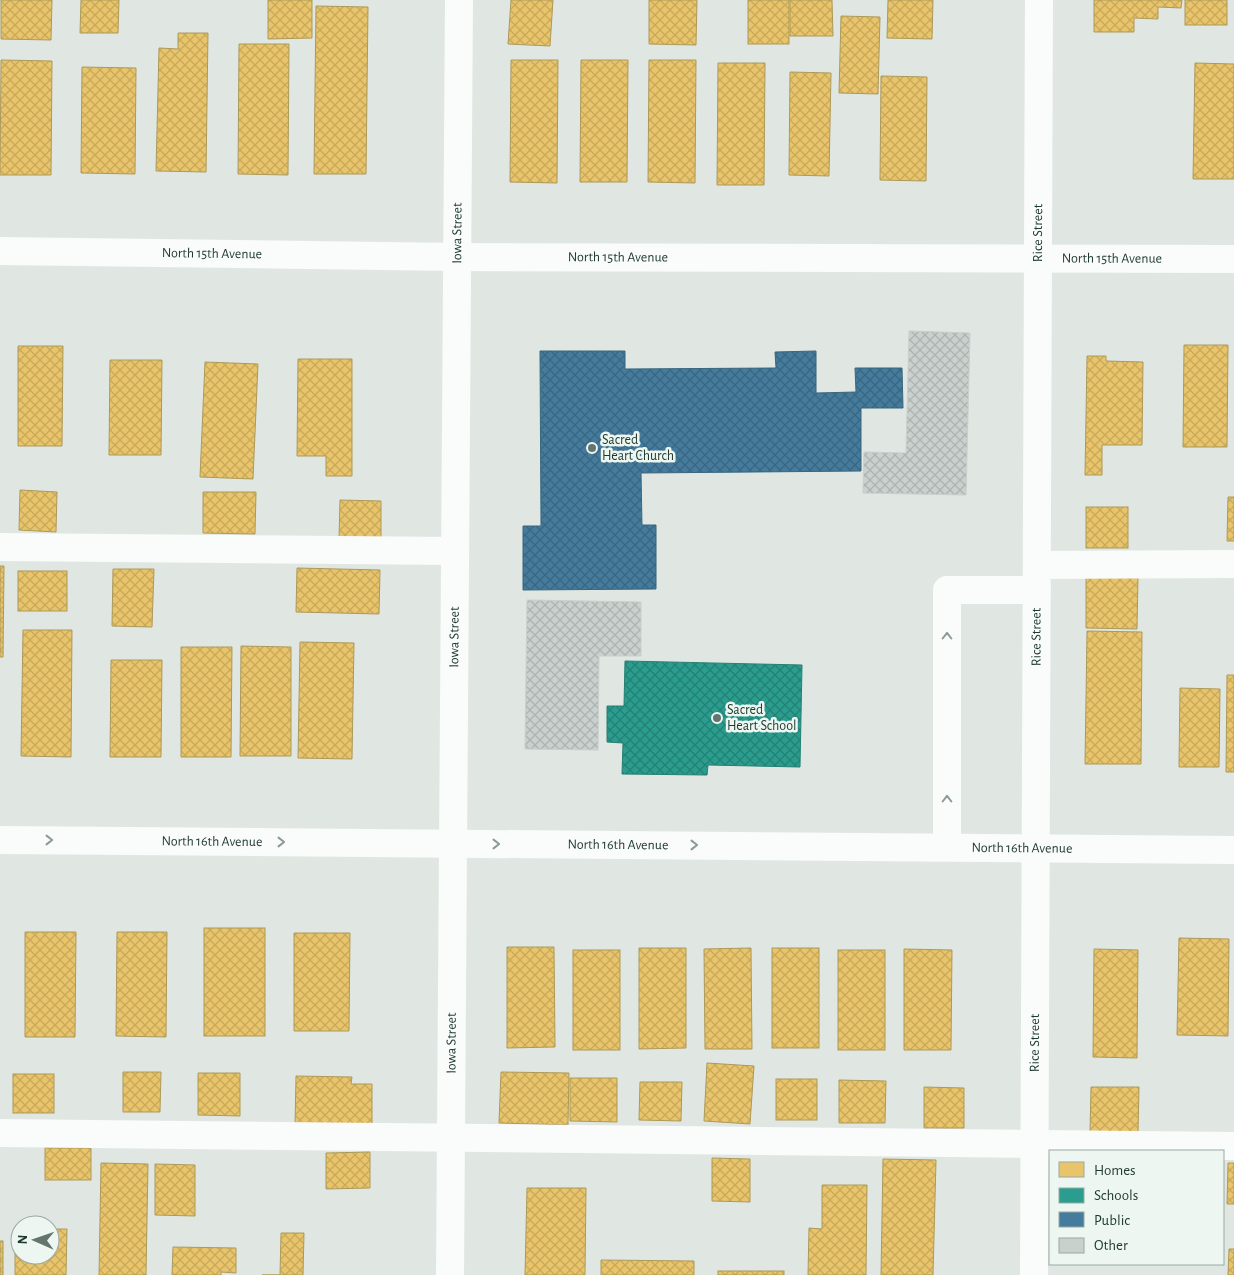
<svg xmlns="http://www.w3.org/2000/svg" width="1234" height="1275" font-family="'Alegreya Sans',sans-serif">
<defs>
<pattern id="homes-cross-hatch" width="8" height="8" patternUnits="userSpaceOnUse" patternTransform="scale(1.25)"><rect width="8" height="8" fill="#e9c46a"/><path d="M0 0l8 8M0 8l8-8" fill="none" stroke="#c7a95c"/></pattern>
<pattern id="schools-cross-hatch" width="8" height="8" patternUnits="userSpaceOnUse" patternTransform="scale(1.25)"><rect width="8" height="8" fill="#2a9d8f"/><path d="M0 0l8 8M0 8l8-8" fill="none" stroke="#238175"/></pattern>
<pattern id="public-cross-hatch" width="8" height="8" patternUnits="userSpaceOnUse" patternTransform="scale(1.25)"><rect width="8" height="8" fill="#457b9d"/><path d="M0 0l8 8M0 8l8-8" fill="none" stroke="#396680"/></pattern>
<pattern id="building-cross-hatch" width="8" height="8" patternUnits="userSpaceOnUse" patternTransform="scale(1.25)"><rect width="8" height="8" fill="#cad0cd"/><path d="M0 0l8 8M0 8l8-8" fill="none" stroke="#adb3b0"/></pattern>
</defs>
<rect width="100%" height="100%" fill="#e0e7e3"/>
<g fill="url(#homes-cross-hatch)" stroke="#ac9a59">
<path d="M1 0H52L51 40 1 39Z"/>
<path d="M81 0H119L118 33H80Z"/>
<path d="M268 0H312V38L268 39Z"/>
<path d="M511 0H553L550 46 508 44Z"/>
<path d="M649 0H697L696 45 649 44Z"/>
<rect x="748" y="0" width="41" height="44"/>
<path d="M790 0H832L833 36H790Z"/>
<path d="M888 0H933L932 39 887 38Z"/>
<path d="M1094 0H1182L1181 8 1158 7V19L1134 18V32H1094Z"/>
<rect x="1185" y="0" width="42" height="25"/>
<path d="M316 6 368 7 366 174H314Z"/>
<path d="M841 16 880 17 878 94 839 93Z"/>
<path d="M178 33H208L206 172 156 171 159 48 178 49Z"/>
<path d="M239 44H289L288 175 238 174Z"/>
<path d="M1 60 52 61 51 175H0Z"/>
<path d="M511 60H558L557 183 510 182Z"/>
<path d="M581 60H628L627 182H580Z"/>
<path d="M649 60H696L695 183 648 182Z"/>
<path d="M718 63H765L764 185H717Z"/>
<path d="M1195 63 1234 64V179H1193Z"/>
<path d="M82 67 136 68 135 174 81 173Z"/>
<path d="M790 72 831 73 829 176 789 175Z"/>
<path d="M881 76 927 77 926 181 880 180Z"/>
<path d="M1184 345H1228L1227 447H1183Z"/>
<path d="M18 346H63L62 446H18Z"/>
<path d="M1087 356H1106V361L1143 362 1142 445H1102V475H1085Z"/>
<path d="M298 359H352V476H326V456H297Z"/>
<path d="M110 360H162L161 455H109Z"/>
<path d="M205 362 258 364 253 479 200 477Z"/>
<path d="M20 490 57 492 56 532 19 530Z"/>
<path d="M203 492H256L255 534 203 533Z"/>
<path d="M1228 497H1234V541H1227Z"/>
<path d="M340 500 381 501V541L339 540Z"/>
<rect x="1086" y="507" width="42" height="41"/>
<path d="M0 566H4L3 657H0Z"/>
<path d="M297 568 380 570 379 614 296 612Z"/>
<path d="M113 569H154L152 627 112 626Z"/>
<rect x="18" y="571" width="49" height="40"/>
<path d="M1086 576 1138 577 1137 629 1086 628Z"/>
<path d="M23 630H72L71 757 21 756Z"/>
<path d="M1087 631 1142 632 1141 764H1085Z"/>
<path d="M300 642 354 643 352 759 298 758Z"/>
<path d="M241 646 291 647V756H240Z"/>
<path d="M181 647H232L231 757H181Z"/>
<path d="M111 660H162L161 757H110Z"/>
<path d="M1227 675H1234V772H1226Z"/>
<path d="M1180 688 1220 689 1219 767H1179Z"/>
<rect x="204" y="928" width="61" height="108"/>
<path d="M25 932H76L75 1037H25Z"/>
<path d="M117 932H167L166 1037 116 1036Z"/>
<path d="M294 933H350L349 1031H294Z"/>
<path d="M1179 938 1229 939 1228 1036 1177 1035Z"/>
<path d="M507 947H554L555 1047 507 1048Z"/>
<path d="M639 948H686V1048L639 1049Z"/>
<path d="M751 948 752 1049H705L704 949Z"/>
<rect x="772" y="948" width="47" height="100"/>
<path d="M904 949 952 950 951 1050H904Z"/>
<path d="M1094 949 1138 950 1137 1058 1093 1057Z"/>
<rect x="573" y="950" width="47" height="100"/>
<rect x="838" y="950" width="47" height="100"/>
<path d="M707 1063 754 1066 750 1124 704 1121Z"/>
<path d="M123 1072H161L160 1112H123Z"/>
<path d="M501 1072 569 1073 568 1125 499 1123Z"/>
<path d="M198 1073H240V1116L198 1115Z"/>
<rect x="13" y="1074" width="41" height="39"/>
<path d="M296 1076 352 1077 351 1084H372V1126H295Z"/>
<path d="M570 1078H617V1122L570 1121Z"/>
<rect x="776" y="1079" width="41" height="41"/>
<path d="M839 1080 886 1081 885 1123H839Z"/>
<path d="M640 1082H682L681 1121 639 1120Z"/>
<path d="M924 1087 964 1088V1128H924Z"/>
<path d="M1091 1087H1139L1138 1133 1090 1132Z"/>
<rect x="45" y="1148" width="46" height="32"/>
<path d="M370 1152V1188L326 1189V1153Z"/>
<path d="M712 1158 750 1159V1202L712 1201Z"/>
<path d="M883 1159 936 1160 933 1275H881Z"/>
<path d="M101 1163 148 1164 146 1275H99Z"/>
<path d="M1228 1163H1234V1204H1227Z"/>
<path d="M155 1164 195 1165V1216L155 1215Z"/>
<path d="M822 1185H867L866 1275H808L809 1228 822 1229Z"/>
<path d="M527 1188H586L585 1275H525Z"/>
<path d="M15 1229H20V1255H50V1229H67L66 1275H15Z"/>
<path d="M281 1233H304L303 1275H262H280Z"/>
<rect x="0" y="1241" width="3" height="34"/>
<path d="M173 1247 236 1248V1273L221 1272V1275H172Z"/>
<path d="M1229 1249H1234V1275H1228Z"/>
<path d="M601 1260 694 1261V1275H601Z"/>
<rect x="718" y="1271" width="66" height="4"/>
</g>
<path fill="url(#schools-cross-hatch)" stroke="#267f72" d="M625 661 802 665 800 767 708 765 707 775 622 774 623 743 607 742V706H624Z"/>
<path fill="url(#public-cross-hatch)" stroke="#39677c" d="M540 351H625V369L776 368 775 352 816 351V393L856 392 855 368H902L903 408H861V471L641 473 642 525H656V589L523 590V526H541Z"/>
<g fill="url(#building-cross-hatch)" stroke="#c9cfcc">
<path d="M909 331 970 333 966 495 863 493 864 452 906 453Z"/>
<path d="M527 600 641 602V656H599L598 750 525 749Z"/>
</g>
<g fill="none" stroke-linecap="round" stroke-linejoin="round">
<g stroke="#fafbfb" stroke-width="28">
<path id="s1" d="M0 251 457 257 1234 259"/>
<path d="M0 547 455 551"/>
<path d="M1037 565 1234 564"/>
<path id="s2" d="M0 840 1234 850"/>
<path d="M947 847V590H1037"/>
<path d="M0 1133 1234 1146"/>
<path id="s3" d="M450 1275 459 0"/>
<path id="s4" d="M1034 1275 1039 0"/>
</g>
</g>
<defs><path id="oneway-chevron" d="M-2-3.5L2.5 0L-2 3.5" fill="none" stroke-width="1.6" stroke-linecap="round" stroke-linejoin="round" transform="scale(1.25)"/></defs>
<g stroke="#8c9a96">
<use href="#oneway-chevron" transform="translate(947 636) rotate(-90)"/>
<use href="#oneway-chevron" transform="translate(947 799) rotate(-90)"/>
<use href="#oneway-chevron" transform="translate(49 840)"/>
<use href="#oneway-chevron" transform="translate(281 842)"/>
<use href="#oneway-chevron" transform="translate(496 844)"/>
<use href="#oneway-chevron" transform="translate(694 845)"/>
</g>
<g fill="#62766f" stroke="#edf6f1" stroke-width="2">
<circle cx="592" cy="448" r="5"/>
<circle cx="717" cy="718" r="5"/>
</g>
<g text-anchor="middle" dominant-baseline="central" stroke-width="5" stroke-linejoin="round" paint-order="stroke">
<g font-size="14" fill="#1e3930" stroke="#edf6f1">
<text stroke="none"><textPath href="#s3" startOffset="1042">Iowa Street</textPath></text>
<text stroke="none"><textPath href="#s4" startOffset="1042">Rice Street</textPath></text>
<text stroke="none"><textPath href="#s1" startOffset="212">North 15th Avenue</textPath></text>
<text stroke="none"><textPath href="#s1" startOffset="618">North 15th Avenue</textPath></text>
<text stroke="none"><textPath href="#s1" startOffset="1112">North 15th Avenue</textPath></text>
<text stroke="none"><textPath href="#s3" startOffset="638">Iowa Street</textPath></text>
<text stroke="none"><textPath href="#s4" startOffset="638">Rice Street</textPath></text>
<text stroke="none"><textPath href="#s2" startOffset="212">North 16th Avenue</textPath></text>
<text stroke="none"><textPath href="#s2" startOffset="618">North 16th Avenue</textPath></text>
<text stroke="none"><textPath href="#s2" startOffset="1022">North 16th Avenue</textPath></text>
<text stroke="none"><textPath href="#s3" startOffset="232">Iowa Street</textPath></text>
<text stroke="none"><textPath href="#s4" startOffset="232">Rice Street</textPath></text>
</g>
<g font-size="14" fill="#1e3930" stroke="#edf6f1" text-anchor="start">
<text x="602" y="440">Sacred<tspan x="602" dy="16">Heart Church</tspan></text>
<text x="727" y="710">Sacred<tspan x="727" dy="16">Heart School</tspan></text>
</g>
</g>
<rect x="1049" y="1150" width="175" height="115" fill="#edf6f1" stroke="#9aaaa4"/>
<rect x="1059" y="1162" width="25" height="15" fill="#e9c46a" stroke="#9aaaa4"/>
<text x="1094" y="1175" font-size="15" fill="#1e3930">Homes</text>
<rect x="1059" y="1188" width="25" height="15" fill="#2a9d8f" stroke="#9aaaa4"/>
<text x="1094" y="1200" font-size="15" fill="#1e3930">Schools</text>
<rect x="1059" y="1212" width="25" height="15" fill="#457b9d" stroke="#9aaaa4"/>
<text x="1094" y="1225" font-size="15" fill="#1e3930">Public</text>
<rect x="1059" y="1238" width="25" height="15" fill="#cad0cd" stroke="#9aaaa4"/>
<text x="1094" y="1250" font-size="15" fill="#1e3930">Other</text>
<g transform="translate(35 1240) rotate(272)"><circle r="24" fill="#edf6f1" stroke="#9aaaa4"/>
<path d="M0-4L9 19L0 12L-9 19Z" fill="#62766f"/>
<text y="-8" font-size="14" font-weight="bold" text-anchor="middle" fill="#1e3930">N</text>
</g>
</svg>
